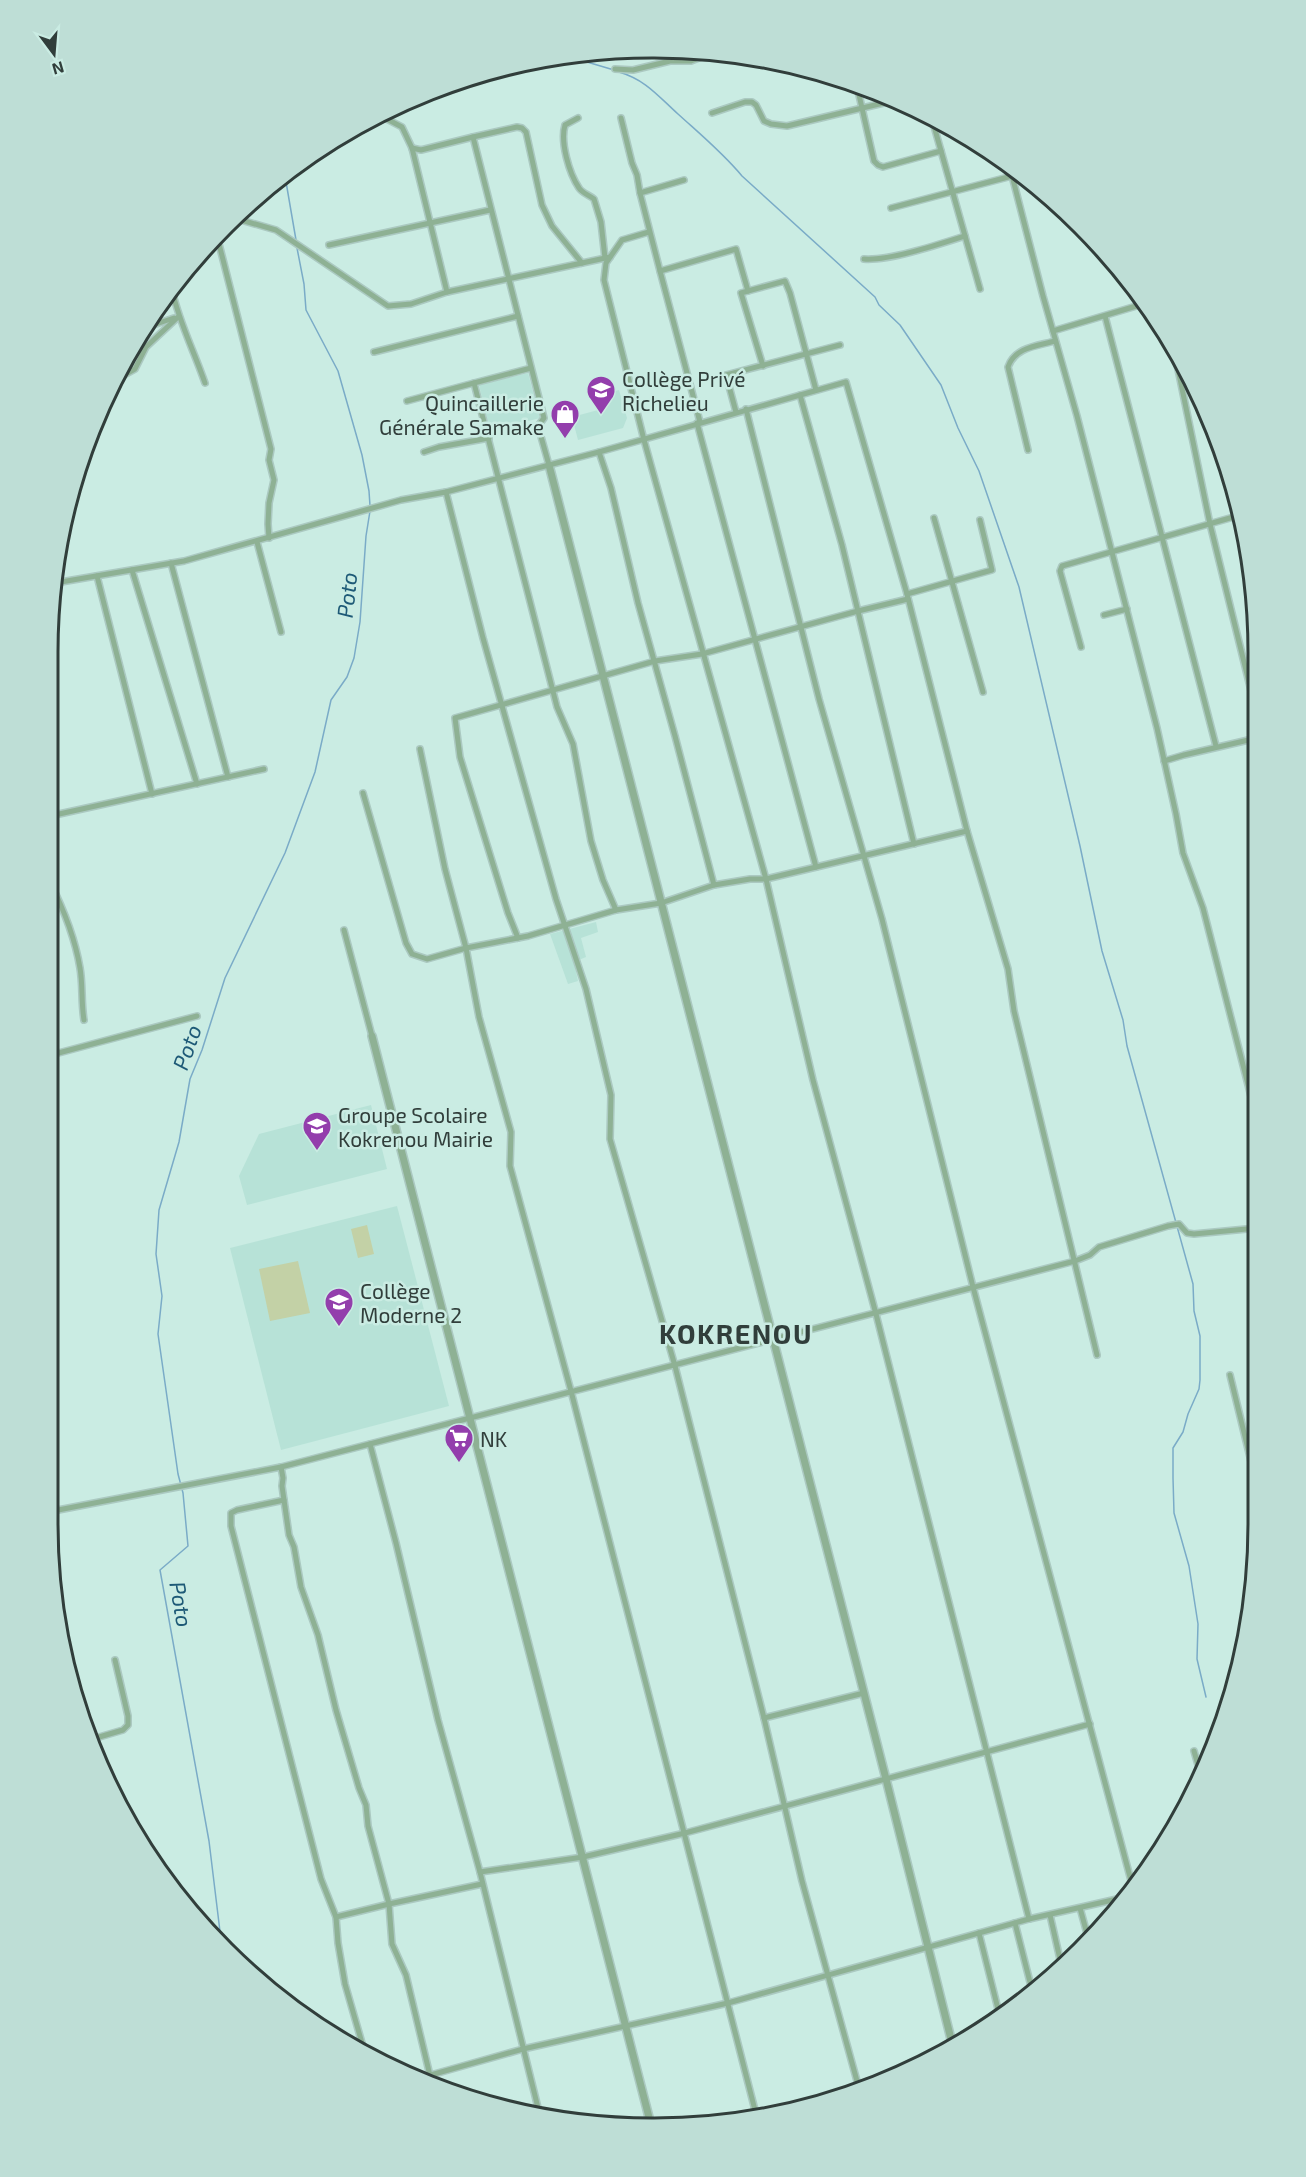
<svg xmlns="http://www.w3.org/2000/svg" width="1306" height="2177" font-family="'Exo 2',sans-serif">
<rect width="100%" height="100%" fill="#caece3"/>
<g fill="#b7e2d7">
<path d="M528 373 540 418 490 431 479 385Z"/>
<path d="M619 390 627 418 623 428 578 440 572 417 602 409 599 396Z"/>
<path d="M596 922 598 932 581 938 586 957 574 962 578 981 568 984 550 934Z"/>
<path d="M371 1105 387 1169 247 1205 239 1176 259 1134Z"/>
<path d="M397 1206 449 1406 281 1450 230 1248Z"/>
</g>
<g fill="#c3d1a6">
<path d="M367 1225 374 1254 358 1258 351 1229Z"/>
<path d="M298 1261 310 1313 270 1321 259 1269Z"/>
</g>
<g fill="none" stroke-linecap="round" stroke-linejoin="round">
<g stroke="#7aabc7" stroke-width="1.5">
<path d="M532 61 587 62 614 70"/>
<path d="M619 72C646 80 658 96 678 114 700 134 723 153 742 176L875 297 879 305 900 325 941 385 958 428 979 471 1019 587 1080 846 1102 951 1123 1020 1127 1046 1193 1284 1194 1311 1200 1336V1380L1199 1389 1188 1414 1183 1432 1173 1448V1478L1174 1513 1189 1566 1198 1624 1197 1659 1206 1697"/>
<path d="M285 176 296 240"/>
<path d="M297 248 304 284 306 310 338 371 362 455 369 491 370 506"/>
<path d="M222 1948 209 1841 160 1570 188 1546 183 1493 178 1474 158 1334 162 1296 156 1254 159 1210 179 1142 190 1079 202 1050 225 978 285 853 315 772 331 700 347 677 354 658 360 622 366 536 370 511"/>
</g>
<g stroke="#abc9c1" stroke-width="8">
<g id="minor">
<path d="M615 69 633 70 670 61H691L709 54"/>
<path d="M857 86 874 161 878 165 883 167 941 151"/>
<path d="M712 113 745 102H752L756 105 764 121 771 124 787 126 896 100"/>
<path d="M381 116 402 127 412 148 447 292"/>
<path d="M578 118 565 125C560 142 569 173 579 188 582 193 589 195 594 199L601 222 605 258"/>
<path d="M621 118 632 163 637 175 640 193"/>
<path d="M932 119 980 289"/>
<path d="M473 137 517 127 522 128 526 132 542 205 552 226 582 263"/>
<path d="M412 148 421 150 473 137 544 418 538 426 549 465"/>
<path d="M1010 168 1043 296 1077 416 1157 728 1176 814 1183 853 1203 908 1257 1120"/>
<path d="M684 180 640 193 660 271 736 249 748 291 741 293 763 366"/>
<path d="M891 208 1012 176"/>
<path d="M234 218 276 230 388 306 411 304 447 292 610 257"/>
<path d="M649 232 622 240 606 263 604 280 644 440 766 879 813 1080 876 1314 1029 1919"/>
<path d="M217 236 271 449 269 460 274 480 269 503 268 524 269 538"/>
<path d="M329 245 490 210"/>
<path d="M864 259C889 261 940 244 965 236"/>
<path d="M660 271 700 422"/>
<path d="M172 290C179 322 194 351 205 383"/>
<path d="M748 291 785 281 790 293 816 390"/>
<path d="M1105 316 1216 746"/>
<path d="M144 328 174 318"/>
<path d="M1053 331 1143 304"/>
<path d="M1173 345 1210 524 1257 715"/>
<path d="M374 352 518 316"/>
<path d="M531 368 474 383 557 707 573 744 591 841 603 880 616 910"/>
<path d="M118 381 124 375 135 369 146 347 178 317"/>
<path d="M800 395 842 545 914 844"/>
<path d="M407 401 474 383"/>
<path d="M746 409 819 699 882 919 973 1287 1133 1888"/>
<path d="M736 412 726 375 840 345"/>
<path d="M697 423 816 867"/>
<path d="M1028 450 1008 367C1015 347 1037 346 1055 341"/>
<path d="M424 452 439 447 489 438"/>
<path d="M599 452 611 488 638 603 675 736 714 885"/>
<path d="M446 492 483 638 556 899 586 989 611 1095 610 1139 675 1366 764 1718 802 1881 860 2092"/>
<path d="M934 518 983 692"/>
<path d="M257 542 281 632"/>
<path d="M171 563 228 777"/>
<path d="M132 570 197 784"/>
<path d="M97 576 152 794"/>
<path d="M55 583 184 561 401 500 446 492 599 452 846 382 907 594 967 831 1008 969 1014 1011 1097 1355"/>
<path d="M907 594 992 570 980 520"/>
<path d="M1104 615 1127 609"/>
<path d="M1081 647 1060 571 1062 566 1237 516"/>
<path d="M420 749 445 869 466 948 479 1017 511 1132 510 1166 571 1391 757 2118"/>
<path d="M1164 761 1184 755 1257 738"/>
<path d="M363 793 406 943 412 954 427 959 466 948 528 936 616 910 661 903 714 885 750 879H766L967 831"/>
<path d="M50 816 264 769"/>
<path d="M50 882C63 908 75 938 80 968 83 985 81 1002 84 1020"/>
<path d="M344 930 372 1036"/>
<path d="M518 938 508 913 460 757 455 718 655 661 702 654 858 611 908 599"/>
<path d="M51 1055 197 1016"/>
<path d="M1230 1375 1257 1486"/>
<path d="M370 1444 396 1543 438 1720 480 1872 540 2116"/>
<path d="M281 1467 283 1478 282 1486 289 1535 294 1547 301 1587 318 1635 336 1710 359 1788 366 1805 368 1826 389 1904 392 1944 406 1975 432 2084"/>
<path d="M284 1500 237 1510 231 1513V1526L321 1879 336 1917 338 1943 345 1984 364 2050"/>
<path d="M53 1511 281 1467 1075 1261 1090 1255 1099 1247 1168 1226 1179 1224 1187 1233 1194 1234 1257 1228"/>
<path d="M764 1718 864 1693"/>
<path d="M89 1740 123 1730 128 1725V1716L115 1660"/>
<path d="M1194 1751 1200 1772"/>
<path d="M480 1872 583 1857 685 1833 1090 1724"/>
<path d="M1080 1908 1089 1941"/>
<path d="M1050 1915 1062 1968"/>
<path d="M336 1917 389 1904 482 1884"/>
<path d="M1015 1923 1033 1994"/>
<path d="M979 1933 1000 2017"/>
<path d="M420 2078 523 2049 728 2003 1029 1919 1126 1897"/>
</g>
</g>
<g stroke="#abc9c1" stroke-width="10">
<g id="tertiary">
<path d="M549 465 886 1779 953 2047"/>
<path d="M372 1036 652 2129"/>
</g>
</g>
<use href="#minor" stroke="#8eb194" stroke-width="5"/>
<use href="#tertiary" stroke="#8eb194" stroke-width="7"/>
</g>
<defs>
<g id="school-pin" transform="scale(1.5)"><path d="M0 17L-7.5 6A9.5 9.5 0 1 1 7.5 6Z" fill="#933eac" stroke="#caece3"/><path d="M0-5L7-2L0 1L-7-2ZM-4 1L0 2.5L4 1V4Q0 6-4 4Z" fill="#fff"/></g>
<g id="shop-pin" transform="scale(1.5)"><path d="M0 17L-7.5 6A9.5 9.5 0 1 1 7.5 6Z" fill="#933eac" stroke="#caece3"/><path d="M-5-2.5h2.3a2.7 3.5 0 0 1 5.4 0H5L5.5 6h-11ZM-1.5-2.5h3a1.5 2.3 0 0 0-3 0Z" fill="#fff"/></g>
<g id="supermarket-pin" transform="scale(1.5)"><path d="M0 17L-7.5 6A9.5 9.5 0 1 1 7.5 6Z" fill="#933eac" stroke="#caece3"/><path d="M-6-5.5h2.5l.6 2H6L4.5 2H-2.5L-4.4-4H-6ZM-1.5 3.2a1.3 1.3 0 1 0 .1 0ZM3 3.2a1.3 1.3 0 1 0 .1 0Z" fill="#fff"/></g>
</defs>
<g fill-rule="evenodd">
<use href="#school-pin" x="601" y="390"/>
<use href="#shop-pin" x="565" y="414"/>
<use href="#school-pin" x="317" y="1126"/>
<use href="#school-pin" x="339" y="1302"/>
<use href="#supermarket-pin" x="459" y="1438"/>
</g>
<g text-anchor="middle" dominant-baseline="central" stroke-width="5" stroke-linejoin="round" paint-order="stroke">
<g font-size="21" fill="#313e3b" stroke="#caece3" text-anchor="start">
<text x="622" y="378">Collège Privé<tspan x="622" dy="24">Richelieu</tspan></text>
<text x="544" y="402" text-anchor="end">Quincaillerie<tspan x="544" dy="24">Générale Samake</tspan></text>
<text x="338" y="1114">Groupe Scolaire<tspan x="338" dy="24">Kokrenou Mairie</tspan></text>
<text x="360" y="1290">Collège<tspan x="360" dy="24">Moderne 2</tspan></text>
<text x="480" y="1438">NK</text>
</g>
<g font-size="22" font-style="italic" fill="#1e5a77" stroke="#caece3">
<text transform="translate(346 595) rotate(-84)">Poto</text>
<text transform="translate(186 1047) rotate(-71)">Poto</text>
<text transform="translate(182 1604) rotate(80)">Poto</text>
</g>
<g font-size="27" font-weight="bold" letter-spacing="1.5" fill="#313e3b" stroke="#caece3">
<text x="736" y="1333">KOKRENOU</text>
</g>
</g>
<path d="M0 0H1306V2177H0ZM652 58H654A594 594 0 0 1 1248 652V1524A594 594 0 0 1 654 2118H652A594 594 0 0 1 58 1524V652A594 594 0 0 1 652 58Z" fill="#beded6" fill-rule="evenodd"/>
<path fill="none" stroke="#313e3b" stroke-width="3" d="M652 58H654A594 594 0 0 1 1248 652V1524A594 594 0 0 1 654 2118H652A594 594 0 0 1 58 1524V652A594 594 0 0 1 652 58Z"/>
<g transform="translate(54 54) rotate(164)" stroke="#caece3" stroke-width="4.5" paint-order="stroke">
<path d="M0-4.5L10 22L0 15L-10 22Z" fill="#313e3b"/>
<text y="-9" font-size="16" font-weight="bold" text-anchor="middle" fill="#313e3b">N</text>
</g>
</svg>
